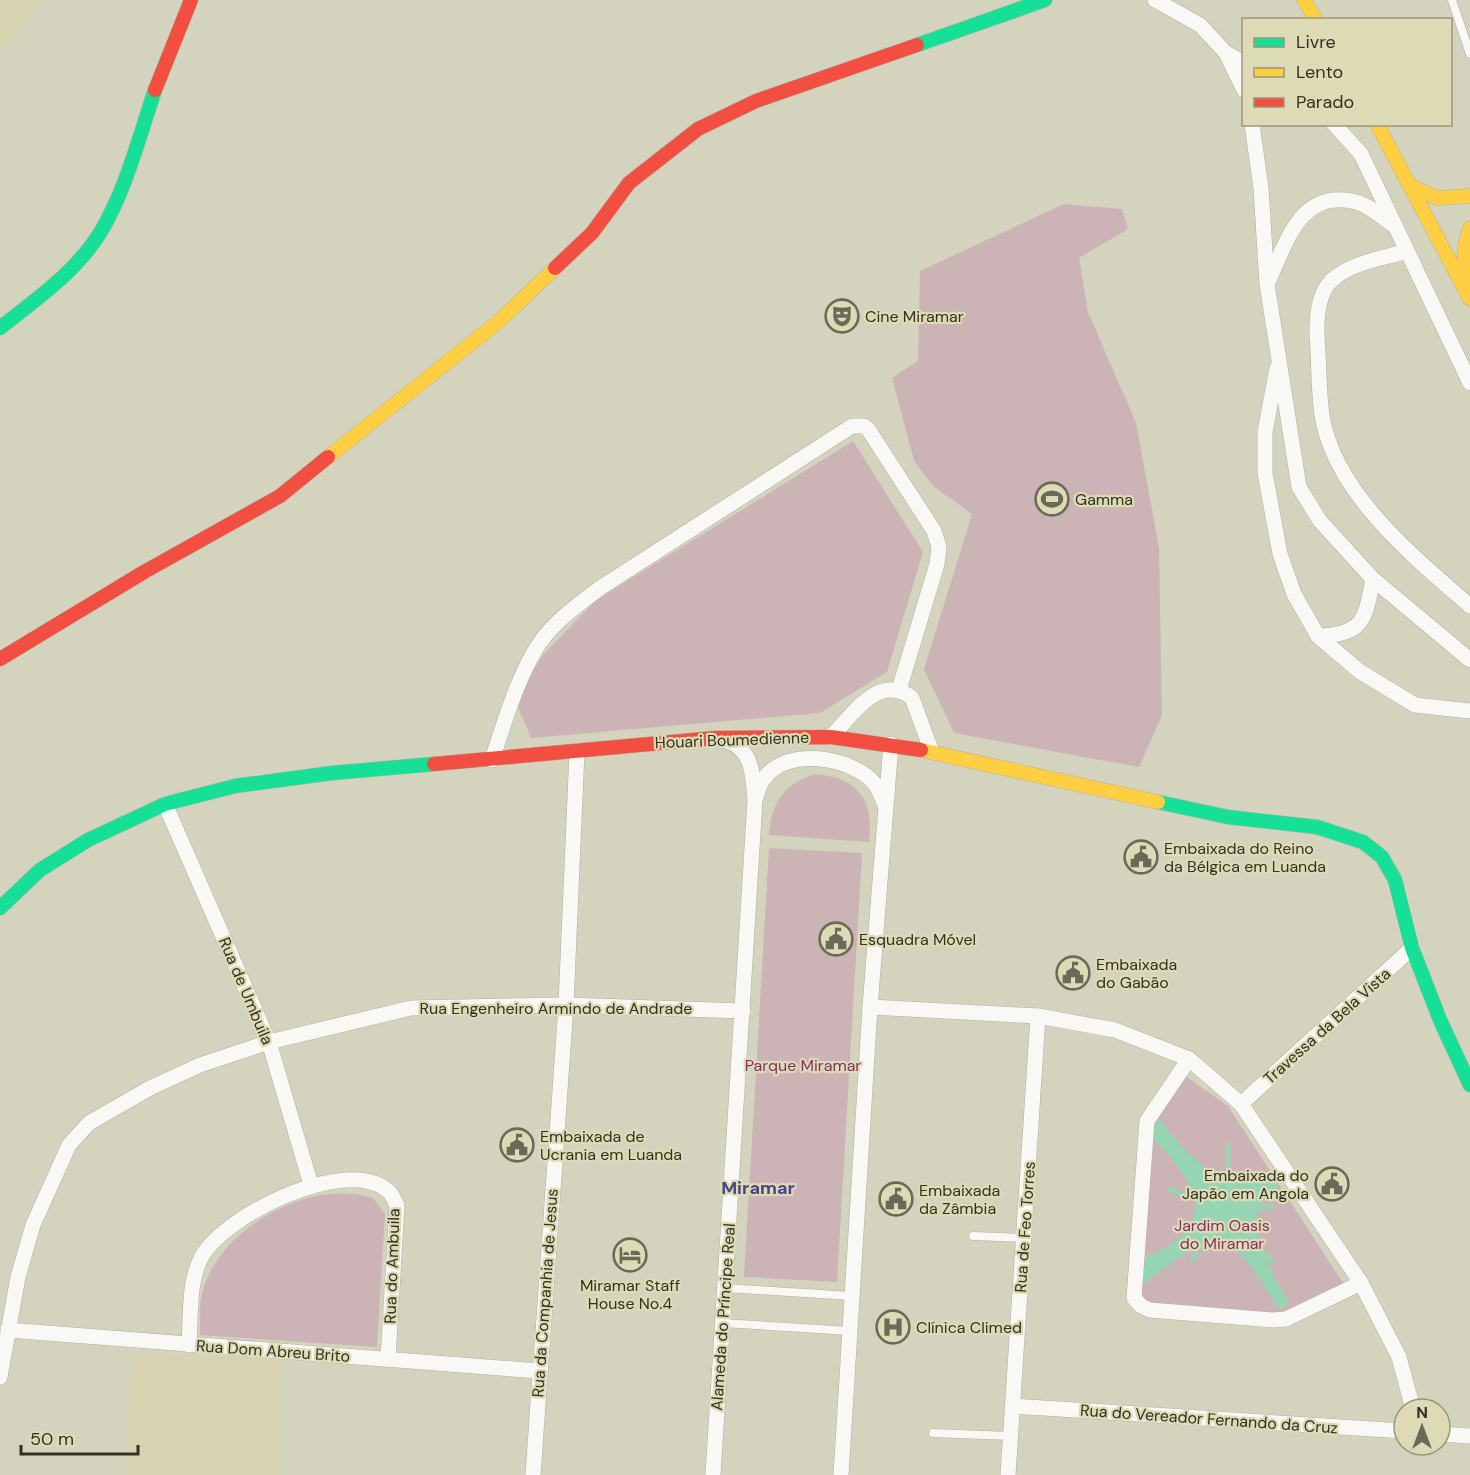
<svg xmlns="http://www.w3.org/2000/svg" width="1470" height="1475" font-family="'DM Sans',sans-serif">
<rect width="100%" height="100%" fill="#d4d3be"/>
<g fill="#d5d3b0">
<path d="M0 0H43L14 42 0 51Z"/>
<path d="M132 1353 284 1361 278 1475H125Z"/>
</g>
<g fill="#ccb3b6">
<path d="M1064 204 1122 209 1128 229 1079 258 1088 312 1136 423 1159 547 1162 715 1139 767 954 733 924 669 972 514 933 486 914 461 892 378 918 361 920 271Z"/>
<path d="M853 441 923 552 887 672 820 713 531 738 515 700 543 655 595 601Z"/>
<path d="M816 774C859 778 874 801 869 842L769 835C771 803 784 783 816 774Z"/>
<path d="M769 848 862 853 837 1282 744 1277Z"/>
<path d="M1184 1075 1228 1106 1343 1283 1310 1302 1273 1315 1152 1304 1143 1298 1141 1290 1153 1114Z"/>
<path d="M356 1194 373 1198 385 1214 377 1347 200 1335C201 1323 199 1310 201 1298 212 1244 268 1206 320 1195 331 1193 345 1194 356 1194Z"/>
</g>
<path fill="#96d5b4" d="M1159 1117C1183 1154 1227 1199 1273 1175L1279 1186C1271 1193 1262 1201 1258 1211 1250 1237 1277 1282 1289 1304L1278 1309C1233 1226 1213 1229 1143 1284L1145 1257C1222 1225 1198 1185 1151 1136Z"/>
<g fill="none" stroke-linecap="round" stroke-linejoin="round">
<g stroke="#96d5b4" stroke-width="4.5">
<path d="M1228 1184V1144"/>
<path d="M1170 1189 1196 1198"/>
<path d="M1255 1210 1273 1206"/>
<path d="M1262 1251 1273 1262"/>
<path d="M1192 1260 1203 1242"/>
</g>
<g stroke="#b1b1a0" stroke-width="9">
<g id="lane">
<path d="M1452 0 1470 54"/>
<path d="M973 1236 1024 1238"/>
<path d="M725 1288 851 1296"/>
<path d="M723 1323 850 1331"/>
<path d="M933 1433 1011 1436"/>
</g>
</g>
<g stroke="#b1b1a0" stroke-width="16">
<g id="street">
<path d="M1155 0 1200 25 1226 53 1244 63"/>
<path d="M1226 53 1244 90"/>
<path d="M1252 124 1261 188 1267 284 1299 487 1320 521 1373 579 1470 660"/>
<path d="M1334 124 1361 154 1470 383"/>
<path d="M1407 251C1382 259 1351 262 1331 281 1315 297 1316 330 1318 351 1319 372 1319 394 1322 415 1334 493 1414 557 1470 606"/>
<path d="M1268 282C1287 242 1300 188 1356 202 1369 205 1384 219 1395 226"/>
<path d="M1277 368 1265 432V473L1280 554 1294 594 1318 636 1359 671 1415 705 1470 711"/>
<path d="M1318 636C1364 634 1365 620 1373 579"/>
<path d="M831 737C852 715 879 672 912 698L932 752"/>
<path d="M492 760C504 724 515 685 534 652 549 625 576 606 600 588L852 426H864L868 429 934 531 939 547 937 564 899 690"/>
<path d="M756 797C758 792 759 785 763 780 784 746 852 756 875 784 879 790 882 798 885 805"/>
<path d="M165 804 269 1042 311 1185"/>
<path d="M870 1007 1038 1016 1115 1030 1189 1059 1241 1104 1361 1283 1399 1357 1413 1409"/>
<path d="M1189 1059 1147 1121 1134 1298 1141 1306 1150 1310 1273 1320 1286 1319 1361 1283"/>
<path d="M1241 1104 1412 948"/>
<path d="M8 1330 539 1371"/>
<path d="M189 1345C191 1316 188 1282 202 1256 226 1215 344 1156 387 1190 392 1193 394 1200 397 1205L388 1359"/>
<path d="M0 1377 18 1277 33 1225 69 1145 89 1123 150 1088 200 1065 269 1042 411 1008 566 1005 743 1011"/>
<path d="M1013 1406 1404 1431"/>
<path d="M1440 1434 1470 1436"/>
<path d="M533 1475 566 1005 577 751"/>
<path d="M713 1475 755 800C753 776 753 747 724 740"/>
<path d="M841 1475 870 1007 891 744"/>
<path d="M1008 1475 1038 1016"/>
</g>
</g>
<g stroke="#b1b1a0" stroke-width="15">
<g id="fast">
<path d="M917 45 1045 0"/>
<path d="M0 328C35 300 76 272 100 233 126 190 139 137 155 90"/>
<path d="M1158 802 1228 817 1317 827 1363 842 1382 857 1395 880 1412 948 1440 1020 1470 1085"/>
<path d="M0 908 40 870 88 840 165 804 235 786 332 773 434 764"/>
</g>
</g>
<g stroke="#b1b1a0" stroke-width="15">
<g id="slow">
<path d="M1304 0 1316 20"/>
<path d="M1377 124 1470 299"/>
<path d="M1412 187 1438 198 1470 196"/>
<path d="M1464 283 1465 246 1470 228"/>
<path d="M328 457 498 322 555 268"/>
<path d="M921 750 1158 802"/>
</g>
</g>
<g stroke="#b1b1a0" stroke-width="15">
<g id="jam">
<path d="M155 90 191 0"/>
<path d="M555 268 592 233 629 183 698 129 756 101 917 45"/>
<path d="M0 659 144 572 280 496 328 457"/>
<path d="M434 764 715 738 831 737 921 750"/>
</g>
</g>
<use href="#lane" stroke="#f9f8f5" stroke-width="8"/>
<use href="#street" stroke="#f9f8f5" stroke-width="15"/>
<use href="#fast" stroke="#16e098" stroke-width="14"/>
<use href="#slow" stroke="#ffcf43" stroke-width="14"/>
<use href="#jam" stroke="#f24e42" stroke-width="14"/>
</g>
<defs>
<g id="theatre-ring" transform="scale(1.725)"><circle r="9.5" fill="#dddbb5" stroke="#6b6a59" stroke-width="1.5"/><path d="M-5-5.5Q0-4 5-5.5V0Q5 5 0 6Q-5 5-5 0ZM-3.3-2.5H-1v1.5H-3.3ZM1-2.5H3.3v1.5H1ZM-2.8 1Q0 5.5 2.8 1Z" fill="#6b6a59"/></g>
<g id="stadium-ring" transform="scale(1.725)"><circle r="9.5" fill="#dddbb5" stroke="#6b6a59" stroke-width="1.5"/><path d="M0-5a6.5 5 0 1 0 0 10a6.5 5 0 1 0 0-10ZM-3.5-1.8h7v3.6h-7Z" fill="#6b6a59"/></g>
<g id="civic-ring" transform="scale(1.725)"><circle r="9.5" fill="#dddbb5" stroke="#6b6a59" stroke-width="1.5"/><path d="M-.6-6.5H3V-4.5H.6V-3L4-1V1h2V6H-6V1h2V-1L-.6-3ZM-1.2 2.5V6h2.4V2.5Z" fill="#6b6a59"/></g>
<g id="hotel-ring" transform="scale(1.725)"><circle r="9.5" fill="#dddbb5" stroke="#6b6a59" stroke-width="1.5"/><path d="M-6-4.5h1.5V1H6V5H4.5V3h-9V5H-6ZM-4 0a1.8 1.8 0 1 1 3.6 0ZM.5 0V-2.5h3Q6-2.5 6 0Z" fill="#6b6a59"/></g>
<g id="hospital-ring" transform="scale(1.725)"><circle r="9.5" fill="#dddbb5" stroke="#6b6a59" stroke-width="1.5"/><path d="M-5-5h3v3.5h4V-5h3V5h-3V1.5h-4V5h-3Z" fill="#6b6a59"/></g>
</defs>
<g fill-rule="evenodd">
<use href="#theatre-ring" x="842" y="316"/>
<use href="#stadium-ring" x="1052" y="499"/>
<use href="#civic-ring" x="1141" y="857"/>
<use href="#civic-ring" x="836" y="939"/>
<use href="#civic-ring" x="1073" y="973"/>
<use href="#civic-ring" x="517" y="1145"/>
<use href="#civic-ring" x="1332" y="1184"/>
<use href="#civic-ring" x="896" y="1199"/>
<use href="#hotel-ring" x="630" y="1255"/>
<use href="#hospital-ring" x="893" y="1327"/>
</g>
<g text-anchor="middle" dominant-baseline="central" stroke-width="4.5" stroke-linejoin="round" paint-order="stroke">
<g font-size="16" fill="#323122" stroke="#dddbb5" text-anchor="start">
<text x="865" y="316">Cine Miramar</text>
<text x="1075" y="499">Gamma</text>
<text x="1164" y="848">Embaixada do Reino<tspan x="1164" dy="18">da Bélgica em Luanda</tspan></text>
<text x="859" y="939">Esquadra Móvel</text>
<text x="1096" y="964">Embaixada<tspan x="1096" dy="18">do Gabão</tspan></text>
<text x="540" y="1136">Embaixada de<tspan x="540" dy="18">Ucrania em Luanda</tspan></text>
<text x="1309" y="1175" text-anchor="end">Embaixada do<tspan x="1309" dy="18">Japão em Angola</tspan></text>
<text x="919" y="1190">Embaixada<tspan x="919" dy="18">da Zâmbia</tspan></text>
<text x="630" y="1285" text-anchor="middle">Miramar Staff<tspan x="630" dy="18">House No.4</tspan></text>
<text x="916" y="1327">Clínica Climed</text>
</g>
<g font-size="16" fill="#323122" stroke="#dddbb5">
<text transform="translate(732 740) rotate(-2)">Houari Boumedienne</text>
<text transform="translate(246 991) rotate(67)">Rua de Umbuila</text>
<text x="556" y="1008">Rua Engenheiro Armindo de Andrade</text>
<text transform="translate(1327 1026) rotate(-42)">Travessa da Bela Vista</text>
<text transform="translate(1025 1227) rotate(-86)">Rua de Feo Torres</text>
<text transform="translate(392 1266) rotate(-88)">Rua do Ambuila</text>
<text transform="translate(545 1293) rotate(-86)">Rua da Companhia de Jesus</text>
<text transform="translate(723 1317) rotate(-86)">Alameda do Príncipe Real</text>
<text transform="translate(273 1351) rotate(4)">Rua Dom Abreu Brito</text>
<text transform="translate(1209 1419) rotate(4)">Rua do Vereador Fernando da Cruz</text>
</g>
<g font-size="16" fill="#853065" stroke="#dddbb5">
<text x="803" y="1065">Parque Miramar</text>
<text x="1222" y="1225">Jardim Oasis<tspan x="1222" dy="18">do Miramar</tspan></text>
</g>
<g font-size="18" font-weight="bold" fill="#4a4583" stroke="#dddbb5">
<text x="758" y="1188">Miramar</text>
</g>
</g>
<rect x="1242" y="18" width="210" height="108" fill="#dddbb5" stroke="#99977a" stroke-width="1.5"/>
<rect x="1254" y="38" width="30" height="9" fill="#16e098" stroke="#99977a" stroke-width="1.5"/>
<text x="1296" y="48" font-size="18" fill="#323122">Livre</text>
<rect x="1254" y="68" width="30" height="9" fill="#ffcf43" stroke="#99977a" stroke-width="1.5"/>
<text x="1296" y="78" font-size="18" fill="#323122">Lento</text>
<rect x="1254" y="98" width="30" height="9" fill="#f24e42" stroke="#99977a" stroke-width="1.5"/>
<text x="1296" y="108" font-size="18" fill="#323122">Parado</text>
<g transform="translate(1422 1427)"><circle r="28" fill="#dddbb5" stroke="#99977a" stroke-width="1.5"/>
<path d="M0-4.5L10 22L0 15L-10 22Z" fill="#6b6a59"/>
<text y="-9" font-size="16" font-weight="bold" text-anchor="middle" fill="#323122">N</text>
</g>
<path d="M21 1445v9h117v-9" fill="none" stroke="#323122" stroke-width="3"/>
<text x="30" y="1445" font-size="18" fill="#323122" stroke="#dddbb5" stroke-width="4.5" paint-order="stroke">50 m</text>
</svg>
